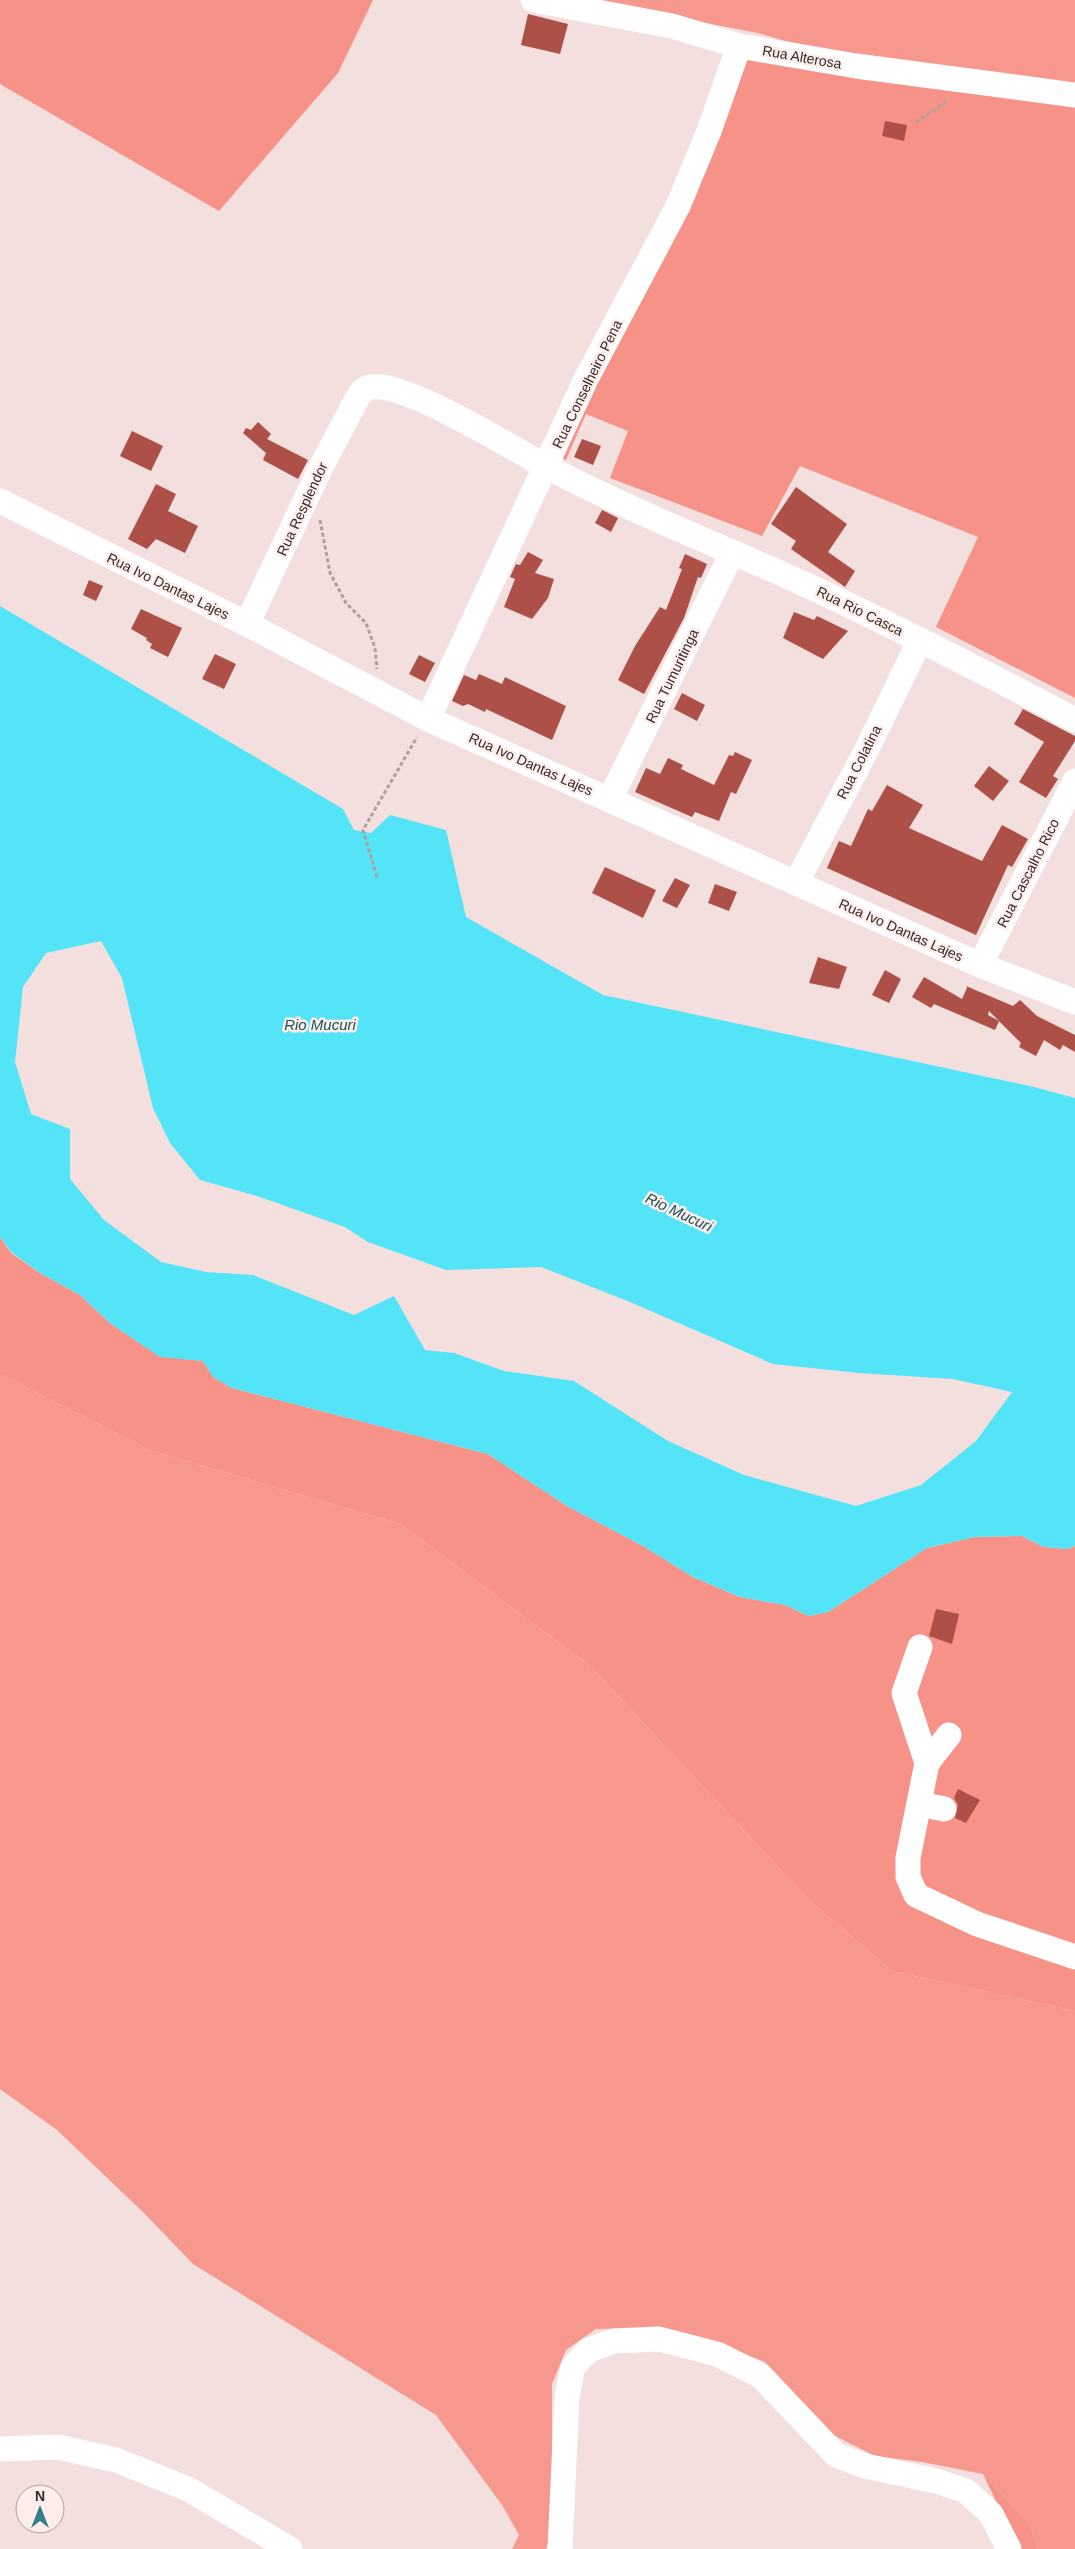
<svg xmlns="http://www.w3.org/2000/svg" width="1075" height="2549" font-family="Helvetica,sans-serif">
<rect width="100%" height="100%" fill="#f3dfdd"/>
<g fill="#f7988e">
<path d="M586 0H1075V89L843 58 758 33Z"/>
<path d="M0 1374 149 1450 400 1524 588 1664 810 1901 892 1971 1075 2011V2549H1038L1030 2524 983 2474 922 2462 875 2456 831 2434 765 2362 705 2339 648 2328 596 2329 566 2350 552 2384V2532L546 2549H512L519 2535 502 2505 436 2415 193 2264 144 2213 57 2130 0 2089Z"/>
</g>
<g fill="#f69287">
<path d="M0 0H373L338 73 219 211 0 84Z"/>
<path d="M744 55 1075 104V698L936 627 978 537 800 466 762 536 610 478 628 431 586 414 566 460 557 456Z"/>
<path d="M0 1237 11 1253 40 1273 80 1295 111 1324 160 1356 203 1361 213 1377 232 1388 488 1454 567 1506 643 1546 693 1577 740 1597 785 1605 809 1616 828 1612 927 1548 975 1537 1022 1536 1044 1547 1068 1549 1075 1546V2011L892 1971 810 1901 588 1664 400 1524 149 1450 0 1374Z"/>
<path d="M983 2474 1030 2524 1038 2549H1019Z"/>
</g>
<path fill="#54e4f8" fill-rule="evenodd" d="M0 606 343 809 354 830 371 833 390 815 446 830 466 917 603 995 1030 1086 1075 1098V1546L1068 1549 1044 1547 1022 1536 975 1537 927 1548 828 1612 809 1616 785 1605 740 1597 693 1577 643 1546 567 1506 488 1454 232 1388 213 1377 203 1361 160 1357 111 1324 80 1295 40 1273 11 1252 0 1237ZM101 941 122 978 153 1108 170 1143 200 1180 260 1197 345 1227 368 1242 446 1270 541 1267 630 1302 773 1364 859 1373 953 1379 1012 1392 976 1441 921 1485 856 1506 744 1475 668 1441 574 1381 504 1371 454 1353 425 1350 394 1296 354 1315 253 1275 206 1272 161 1262 104 1220 70 1179V1129L31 1114 15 1062 23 987 46 953Z"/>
<g fill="#ac5048">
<path d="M528 14 568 24 560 54 521 45Z"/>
<path d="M885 121 907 125 904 141 882 136Z"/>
<path d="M258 422 271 434 267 439 308 460 298 479 263 460 266 453 243 433 246 428 251 430Z"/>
<path d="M132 431 163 446 151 471 120 456Z"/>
<path d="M582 439 601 446 593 465 574 457Z"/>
<path d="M156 484 176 494 168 511 198 526 185 553 156 539 147 549 128 539Z"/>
<path d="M796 487 847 524 828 552 855 571 845 587 791 549 796 541 771 524Z"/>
<path d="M602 510 618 518 611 532 595 523Z"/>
<path d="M528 552 543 560 535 573 554 579 548 598 532 619 504 607 515 579 510 577 516 564 520 565Z"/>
<path d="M685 554 707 564 701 578 698 577 684 618 644 694 618 680 635 646 660 607 666 610 682 569 679 568Z"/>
<path d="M89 580 103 586 96 601 83 595Z"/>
<path d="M141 609 182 628 168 657 150 648 152 644 146 640 147 638 131 629Z"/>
<path d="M794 612 814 620 817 616 848 631 823 659 783 638Z"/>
<path d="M215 654 236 664 224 689 202 679Z"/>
<path d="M419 655 435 663 425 682 409 674Z"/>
<path d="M479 674 502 684 505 677 566 706 552 740 486 709 485 712 468 704 463 706 452 701 464 675 476 680Z"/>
<path d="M682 693 705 705 697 721 674 709Z"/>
<path d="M1023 709 1075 736V741L1053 776 1058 779 1046 798 1019 782 1044 742 1014 724Z"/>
<path d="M735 752 752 760 736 794 731 792 719 821 695 812 692 817 635 792 646 768 660 774 668 758 683 765 681 769 714 785 729 755 733 756Z"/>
<path d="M989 766 1009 781 993 801 974 786Z"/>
<path d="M887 785 923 805 909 828 982 861 1002 825 1028 839 1012 867 1008 865 976 935 827 868 839 841 851 846 868 809 872 811Z"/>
<path d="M605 867 656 890 643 918 592 893Z"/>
<path d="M675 878 690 885 677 908 662 901Z"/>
<path d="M715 884 737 892 729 911 708 903Z"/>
<path d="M818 957 847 967 839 989 809 983Z"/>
<path d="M885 970 901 979 889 1003 872 995Z"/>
<path d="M924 977 962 999 967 988 966 986 1013 1006 1020 1000 1037 1016 1075 1035V1052L1063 1045 1060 1050 1044 1040 1036 1056 1019 1047 1021 1043 989 1011 988 1015 999 1021 995 1030 934 1004 931 1008 912 997Z"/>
<path d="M936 1609 959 1614 952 1644 929 1636Z"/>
<path d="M958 1789 980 1800 966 1823 955 1818 958 1805 954 1798Z"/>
</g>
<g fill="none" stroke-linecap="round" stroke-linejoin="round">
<g stroke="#af9f9e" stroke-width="3" stroke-dasharray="4 2.5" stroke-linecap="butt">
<path d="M916 122 949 100"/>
<path d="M320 520 330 573 346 603 366 623 375 648 377 669"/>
<path d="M377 877 363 830 417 737"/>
</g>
<g stroke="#fff" stroke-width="25">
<path d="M533 0 672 26 739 46 856 66 1075 95"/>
<path d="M0 501 247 624 428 719 980 965 1075 1002"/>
<path d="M247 624 322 465 359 395C363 390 366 387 372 387 406 382 508 446 542 464 625 509 714 543 800 582 893 625 984 672 1075 720"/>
<path d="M428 719 586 379 678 206 709 131 739 46"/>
<path d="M610 799 732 553"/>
<path d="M796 883 865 753 920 640"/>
<path d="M980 965 1075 781"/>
<path d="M920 1647 904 1693 927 1763 908 1858V1877L916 1895 977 1924 1075 1957"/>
<path d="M927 1763 949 1735"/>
<path d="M920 1804 944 1809"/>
<path d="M0 2449 58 2447 116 2460 188 2489 290 2549"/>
<path d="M560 2549 567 2397 573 2367 589 2350 614 2341 659 2339 717 2354 761 2376 836 2455 865 2466 936 2481 966 2491 991 2514 1009 2549"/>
</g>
</g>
<g text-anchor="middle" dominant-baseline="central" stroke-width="5" stroke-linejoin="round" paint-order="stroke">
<g font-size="14" fill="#312a29" stroke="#feeeeb">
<text transform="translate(802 57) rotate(10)">Rua Alterosa</text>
<text transform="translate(587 384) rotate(-64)">Rua Conselheiro Pena</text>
<text transform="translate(302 509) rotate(-65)">Rua Resplendor</text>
<text transform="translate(168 586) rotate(26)">Rua Ivo Dantas Lajes</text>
<text transform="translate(860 611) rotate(26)">Rua Rio Casca</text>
<text transform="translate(672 676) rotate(-64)">Rua Tumuritinga</text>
<text transform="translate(859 762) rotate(-63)">Rua Colatina</text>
<text transform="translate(531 764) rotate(24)">Rua Ivo Dantas Lajes</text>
<text transform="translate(1028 873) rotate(-63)">Rua Cascalho Rico</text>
<text transform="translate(901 930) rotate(24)">Rua Ivo Dantas Lajes</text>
</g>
<g font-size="15" font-style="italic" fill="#15525a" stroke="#feeeeb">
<text x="320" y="1024">Rio Mucuri</text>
<text transform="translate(679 1212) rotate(25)">Rio Mucuri</text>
</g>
</g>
<g transform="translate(40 2509)"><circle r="24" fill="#feeeeb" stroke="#aca09d"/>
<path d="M0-4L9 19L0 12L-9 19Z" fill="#367d87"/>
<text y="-8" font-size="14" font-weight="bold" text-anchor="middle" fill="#312a29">N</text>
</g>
</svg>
